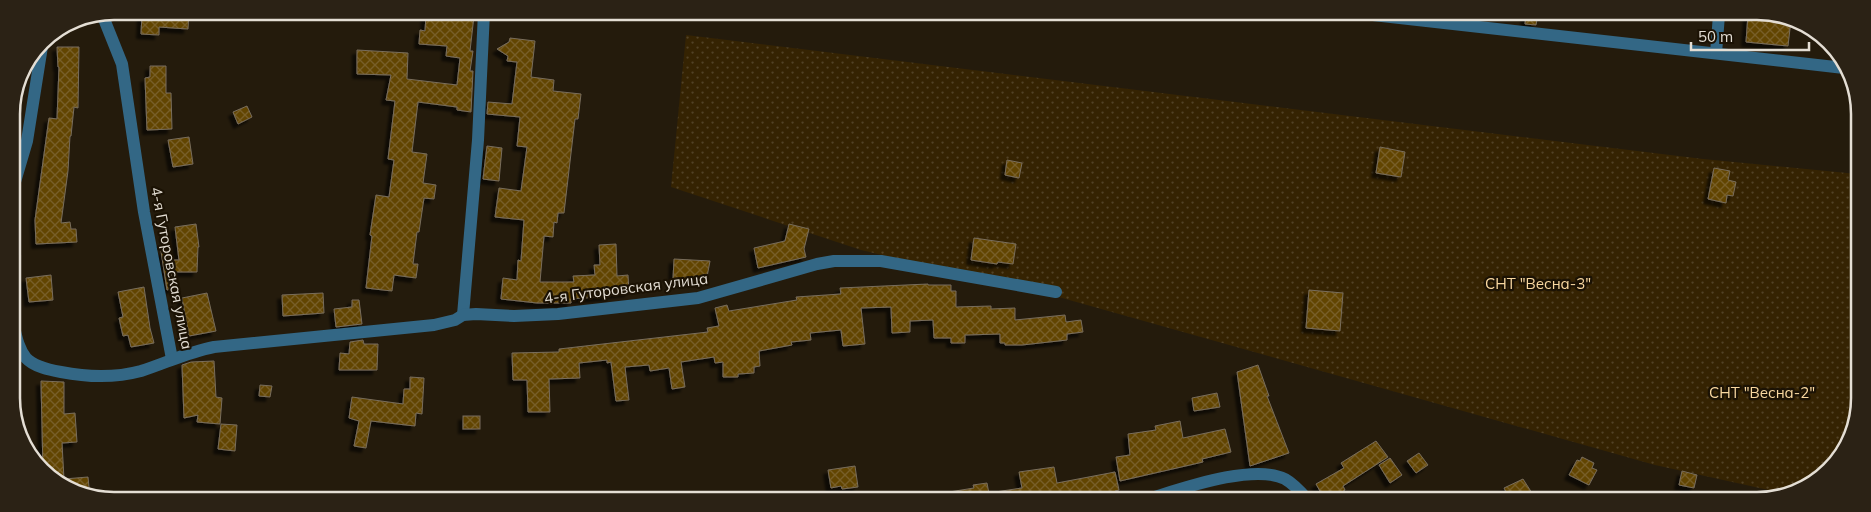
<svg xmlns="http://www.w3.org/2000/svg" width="1871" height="512" font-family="Mulish,sans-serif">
<defs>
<pattern id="garden-dots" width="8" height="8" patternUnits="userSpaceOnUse" patternTransform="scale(1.25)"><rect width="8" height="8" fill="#352302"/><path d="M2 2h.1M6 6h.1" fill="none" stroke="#524226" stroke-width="1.8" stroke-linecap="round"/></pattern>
<pattern id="building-cross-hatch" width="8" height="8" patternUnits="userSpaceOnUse" patternTransform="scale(1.25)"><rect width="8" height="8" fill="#624504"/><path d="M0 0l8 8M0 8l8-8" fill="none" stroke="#785f28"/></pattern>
<filter id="shadow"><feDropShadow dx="-4.5" dy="4.5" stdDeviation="1" flood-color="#0009"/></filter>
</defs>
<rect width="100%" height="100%" fill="#241b0c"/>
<path fill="url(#garden-dots)" d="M686 35 1703 159 1857 174 1856 424 1820 479 1782 493 1655 465 1055 296 861 250 671 187Z"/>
<g fill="url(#building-cross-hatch)" stroke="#786d5c" filter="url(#shadow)">
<path d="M146 11H189L188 29 159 27V35L141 34 142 15H146Z"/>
<path d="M446 12H472V15L474 16 470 51H473L470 71H473L471 112 457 110V107L418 102 412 152 427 154 423 183 436 185 434 199 424 198 419 232H417L413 264H418L416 278 394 275 392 291 366 288 372 236 370 235 376 195 389 197 394 160 388 159 395 101 386 100 391 75 357 74V50L408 53 407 79 457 85 460 58 446 56 447 46 419 44 420 30 425 31 426 16 446 17Z"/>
<path d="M1526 14H1538L1536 25 1525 24Z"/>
<path d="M1748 15H1783L1791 20 1788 46 1746 42Z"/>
<path d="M510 38 535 41 531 77 554 80 553 91 581 94 578 119H575L564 213H558L557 223 554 222 553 237 544 236 540 282H574L573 276 595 275 594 265H600L599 245 616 244 617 276 628 275 629 292 611 294V296L571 299V303H537L501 299 503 278 517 280 518 260 521 261 524 220 495 217 499 188 521 191 527 147 517 146 520 117 487 114 488 102 512 104 517 62 507 61 508 56 497 49 509 42Z"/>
<path d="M57 47H79L78 108 74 107 71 136H70L68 171 61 223 70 222 71 229H76L77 242 36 244 35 220 49 118 57 119 59 67H58Z"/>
<path d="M150 66H166V93H171L172 129 147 130 145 78 150 77Z"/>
<path d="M247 106 252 117 238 124 233 112Z"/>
<path d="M189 137 193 164 173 167 168 140Z"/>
<path d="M487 146 502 148 499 181 483 179Z"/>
<path d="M1380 147 1405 152 1401 177 1376 173Z"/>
<path d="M1007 160 1022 163 1019 178 1005 175Z"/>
<path d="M1714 168 1730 171 1728 180 1736 182 1733 196 1727 195 1726 203 1708 199Z"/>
<path d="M196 224 199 247H198L197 272H171L174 288 167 290 161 251H167L169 260H179L175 227Z"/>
<path d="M789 224 809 229 804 249 806 257 758 268 754 248 785 241Z"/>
<path d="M974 238 1016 244 1013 264 998 262 997 264 971 260Z"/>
<path d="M674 259 710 261 706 282 673 280Z"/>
<path d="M51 275 53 300 29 302 26 278Z"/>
<path d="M928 284V285H951V291H956V307L991 306V309L1015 308V320L1065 315 1066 322 1081 320 1083 332 1067 334V340L1022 345H1005V343H1000V334L965 335V343H951V338H934L933 320 910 321V332L892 333 891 307 861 308 865 344 843 346 841 330 810 333 811 340 791 342 792 345 759 351 760 366 754 367V373L738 374V377H723V362L715 363 714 357 681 362 685 387 672 389 669 368 650 371 649 365 625 367 629 400 616 401 611 362 607 363V360L579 363 580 378 549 379 550 412H528L527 380H513L512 353 559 352V349L708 332 707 328 719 326 715 308 727 305 729 311 797 300 796 297 841 294 840 288Z"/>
<path d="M144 287 150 328 154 343 131 347 128 335 123 336 119 318 123 317 118 292Z"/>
<path d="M1309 290 1343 293 1340 331 1306 328Z"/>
<path d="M207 293 216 331 189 336 182 298Z"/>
<path d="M323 293 324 313 283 316 282 295Z"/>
<path d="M352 300H359L362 324 336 327 334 309 352 307Z"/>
<path d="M363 340 364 344H378L377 370H339L340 353 349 354 350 342Z"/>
<path d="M214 361 216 397 222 398 220 424 197 422 198 415 184 418 182 365 191 362Z"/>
<path d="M1258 365 1269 396H1267L1289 453 1250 466 1237 372Z"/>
<path d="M410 377 424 378 422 414 416 413 415 426 371 421 366 448 354 446 359 421 349 418 352 397 403 404 404 389H410Z"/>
<path d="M41 381 64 382V414L75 413 77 442 62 443 64 479 88 477 90 497 43 471Z"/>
<path d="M260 385 272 386 270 397 259 396Z"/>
<path d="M1217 393 1220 407 1194 411 1192 398Z"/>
<rect x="463" y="416" width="17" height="13"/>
<path d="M1180 421 1183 438 1225 429 1231 452 1202 459 1203 462 1120 481 1116 457 1130 455 1128 434 1156 430 1155 426Z"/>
<path d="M221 424 237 425 235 451 218 449Z"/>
<path d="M1376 441 1388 457 1343 486 1345 490 1329 500H1325L1316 484 1344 468 1341 463Z"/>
<path d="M1419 453 1428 465 1416 473 1407 461Z"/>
<path d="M1582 457 1594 463 1592 468 1597 470 1589 485 1569 475 1577 460 1580 461Z"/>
<path d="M1390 458 1402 475 1390 483 1379 465Z"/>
<path d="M855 466 858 487 842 489 841 486 831 488 828 470Z"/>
<path d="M1054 467 1057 483 1115 472 1119 490 1115 491V494L1088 499H996L995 492 1022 488 1019 472Z"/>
<path d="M1682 471 1697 475 1694 488 1679 485Z"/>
<path d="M1523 479 1532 493 1522 500H1510L1504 488Z"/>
<path d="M987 483 990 499H950L949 492 974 488 973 485Z"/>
</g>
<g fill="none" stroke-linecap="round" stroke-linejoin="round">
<g stroke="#336785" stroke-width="12">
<path d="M102 14 122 64 144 212 172 359"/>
<path d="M1364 14 1844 68"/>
<path d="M1716 53 1719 15"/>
<path d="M12 192 27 141 43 40"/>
<path d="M463 315 478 140 484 12"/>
<path d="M13 323C16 335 18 348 26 358 34 367 50 370 61 372 87 377 115 378 141 371 166 363 188 352 214 347L434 325 455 320 463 315 476 314 514 316 558 314 698 298 817 264 834 261H881L1056 292"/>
<path d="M1148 499C1181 489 1253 463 1285 479 1294 484 1301 492 1308 500"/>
</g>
</g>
<g text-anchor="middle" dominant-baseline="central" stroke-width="4.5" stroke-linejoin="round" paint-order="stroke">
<g font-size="15" fill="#e4ded4" stroke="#1b1204">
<text transform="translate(172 268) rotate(79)">4-я Гуторовская улица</text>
<text transform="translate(626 288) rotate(-7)">4-я Гуторовская улица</text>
</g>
<g font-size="15" fill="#f9d8a0" stroke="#1b1204">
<text x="1538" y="283">СНТ "Весна-3"</text>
<text x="1762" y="392">СНТ "Весна-2"</text>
</g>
</g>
<path d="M0 0H1871V512H0ZM114 20H1757A94 94 0 0 1 1851 114V398A94 94 0 0 1 1757 492H114A94 94 0 0 1 20 398V114A94 94 0 0 1 114 20Z" fill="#2b2215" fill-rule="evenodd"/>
<path fill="none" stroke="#e4ded4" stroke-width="2.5" d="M114 20H1757A94 94 0 0 1 1851 114V398A94 94 0 0 1 1757 492H114A94 94 0 0 1 20 398V114A94 94 0 0 1 114 20Z"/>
<path d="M1691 42v8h118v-8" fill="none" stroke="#e4ded4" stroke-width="2.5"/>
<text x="1698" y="42" font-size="15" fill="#e4ded4" stroke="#1b1204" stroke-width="4" paint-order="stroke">50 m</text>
</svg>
